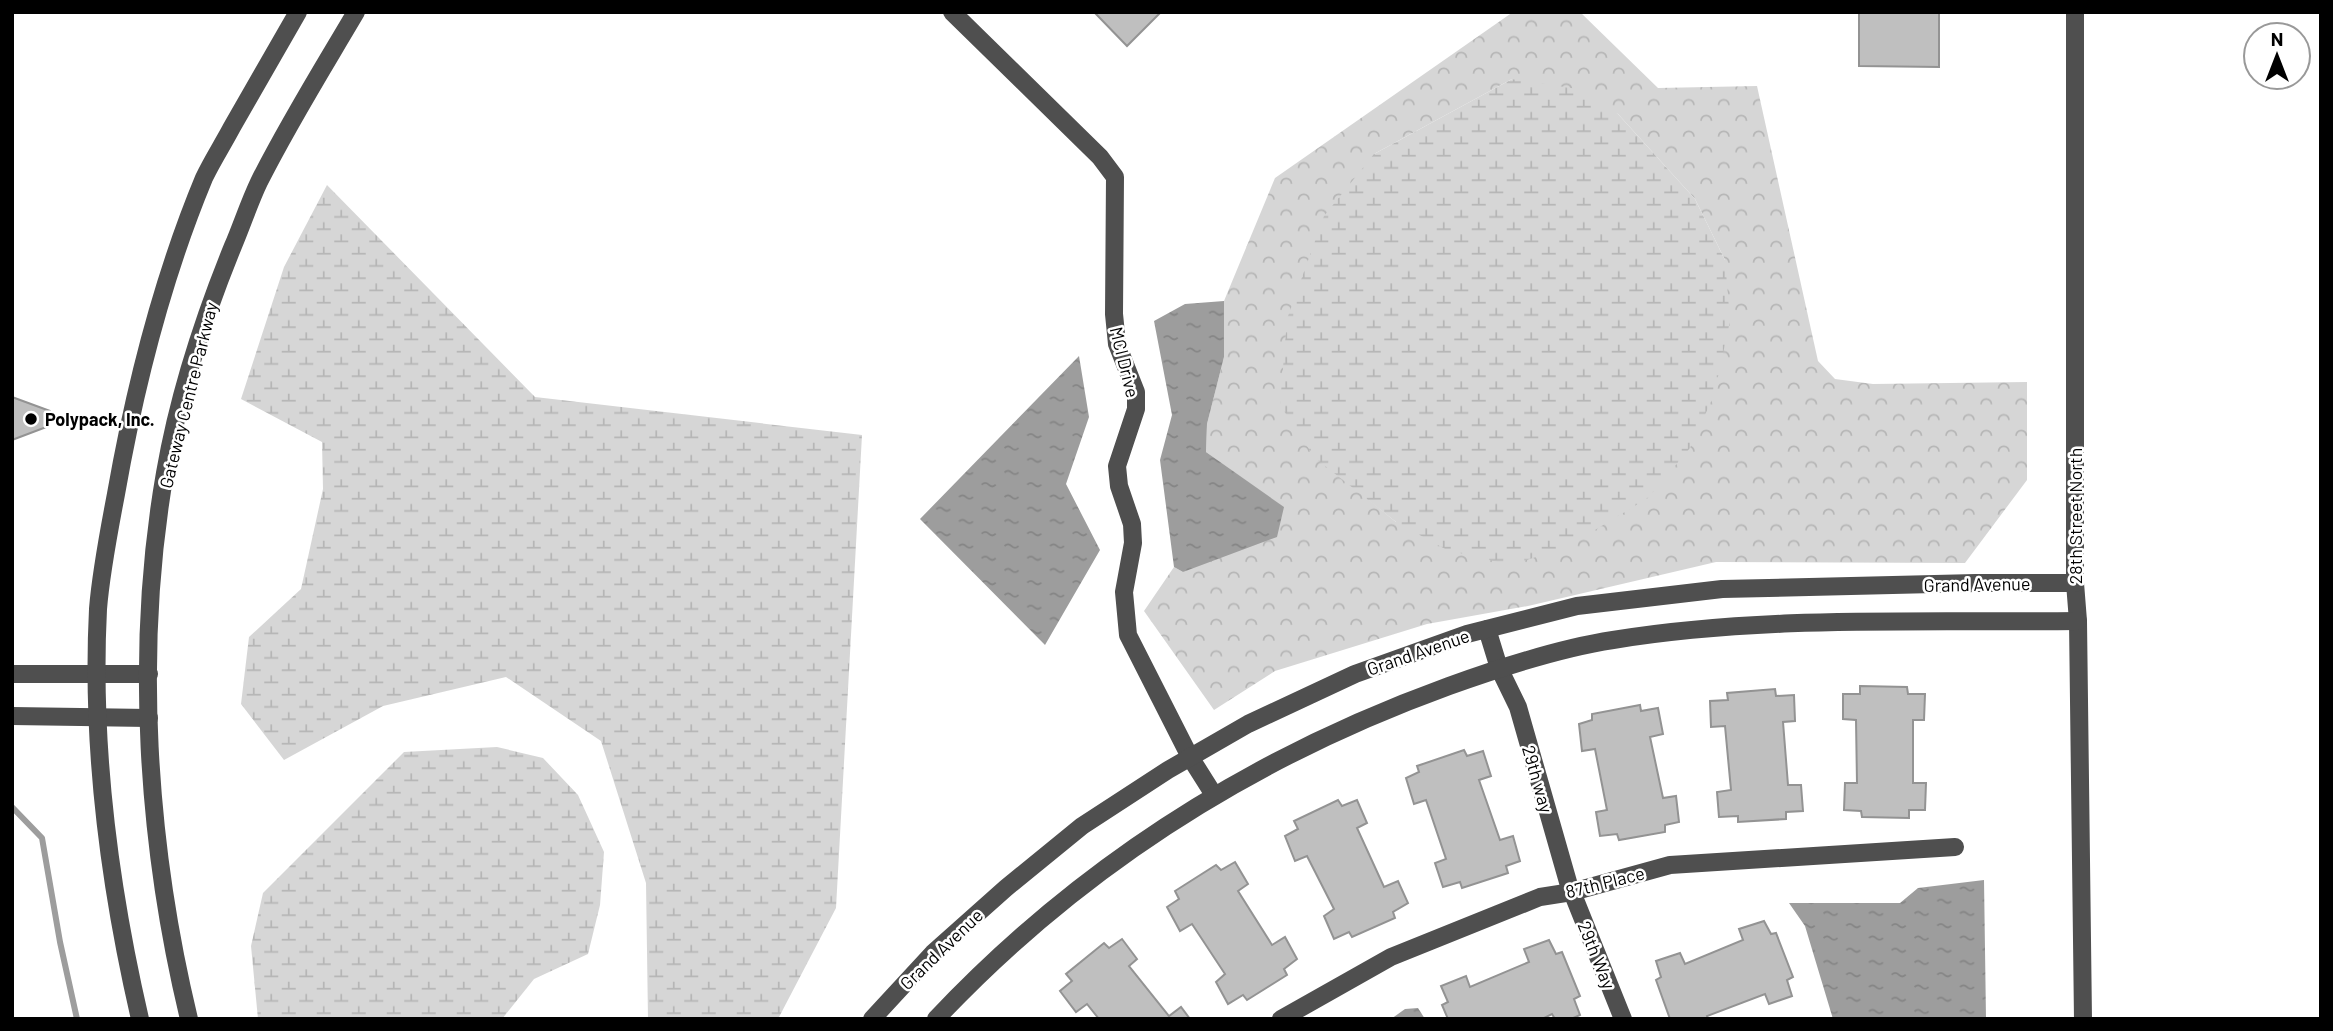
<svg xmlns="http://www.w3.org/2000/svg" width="2333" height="1031" font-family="Barlow,sans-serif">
<defs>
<pattern id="forest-crowns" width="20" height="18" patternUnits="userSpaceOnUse" patternTransform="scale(1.75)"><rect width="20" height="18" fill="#d6d6d6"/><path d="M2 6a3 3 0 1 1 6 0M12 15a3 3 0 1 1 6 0" fill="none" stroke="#b6b6b6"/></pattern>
<pattern id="wetland-marsh" width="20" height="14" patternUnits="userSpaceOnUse" patternTransform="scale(1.75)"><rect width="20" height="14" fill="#d6d6d6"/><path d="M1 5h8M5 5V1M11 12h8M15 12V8" fill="none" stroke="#b6b6b6"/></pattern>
<pattern id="water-ripples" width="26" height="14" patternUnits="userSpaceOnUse" patternTransform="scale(1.75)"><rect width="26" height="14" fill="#9d9d9d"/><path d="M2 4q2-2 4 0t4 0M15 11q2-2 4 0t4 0" fill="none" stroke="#858585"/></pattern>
</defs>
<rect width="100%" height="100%" fill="#fff"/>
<path fill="url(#forest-crowns)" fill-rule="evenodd" d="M1513 12H1580L1658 88 1757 86 1818 361 1835 379 1873 384 2027 382V480L1965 563 1716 562 1528 606 1427 624 1275 671 1214 710 1144 611 1174 567 1183 572 1283 507 1206 452 1207 424 1224 357V301L1275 178ZM1512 79 1618 114 1695 199 1725 260 1396 522 1357 490 1374 154Z"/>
<g fill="url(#wetland-marsh)">
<path d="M1512 79 1584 90 1618 114 1695 199 1725 260 1730 321 1714 395 1690 448 1648 498 1565 548 1510 565 1447 550 1396 522 1315 458 1280 405 1287 319 1324 216 1374 154Z"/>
<path d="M327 185 535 397 862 435 836 908 778 1019H648L646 883 601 741 506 677 383 706 284 760 241 704 249 637 301 589 323 489 322 442 241 399 284 267Z"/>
<path d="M497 747 543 758 578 795 604 852 600 905 588 954 534 979 502 1019H258L251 946 263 893 404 752Z"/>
</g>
<g fill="url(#water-ripples)">
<path d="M1224 301V357L1207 424 1206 452 1284 507 1277 537 1183 572 1174 567 1160 460 1172 415 1154 321 1185 304Z"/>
<path d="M1079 356 1089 417 1066 484 1100 550 1045 645 920 519Z"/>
<path d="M1984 880 1986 1019H1833L1805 926 1789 903H1900L1918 888Z"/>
<path d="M1418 1008 1425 1019H1391L1405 1009Z"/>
</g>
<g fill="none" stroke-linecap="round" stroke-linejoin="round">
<path stroke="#9d9d9d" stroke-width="6" d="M12 807 42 838 60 942 77 1019"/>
</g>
<g fill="#bfbfbf" stroke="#939393" stroke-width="2">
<path d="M1094 12H1161L1127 46Z"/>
<path d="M1859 12H1939V67L1859 66Z"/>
<path d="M12 397 50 411 49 426 12 440Z"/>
<path d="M1860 686 1907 687 1908 694H1925L1924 720H1913V783H1926L1925 810H1909V818L1862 817 1861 811 1844 810 1845 783H1857L1856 720 1843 719V694H1860Z"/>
<path d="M1775 689 1776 696 1794 695 1795 721 1783 722 1788 785H1801L1803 811 1786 812V819L1738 822V816L1719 817 1717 792 1731 790 1725 726 1711 727 1710 701 1728 700 1727 693Z"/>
<path d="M1640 705 1641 711 1658 708 1663 734 1650 737 1663 798 1676 796 1679 822 1665 825V832L1619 840 1617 834 1600 836 1596 812 1607 810 1595 749 1582 751 1579 724 1592 720V714Z"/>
<path d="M1464 750 1467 756 1483 751 1491 776 1479 780 1500 840 1513 836 1520 861 1506 866 1508 873 1462 888 1460 882 1443 887 1435 863 1446 859 1426 800 1414 804 1406 778 1419 772 1417 766Z"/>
<path d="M1338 800 1342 806 1357 800 1367 823 1357 828 1384 887 1398 881 1408 903 1393 912 1395 918 1352 937 1349 932 1334 939 1324 916 1334 909 1307 856 1295 861 1285 836 1298 829 1294 821Z"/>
<path d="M1235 862 1248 884 1238 891 1272 945 1285 937 1297 959 1284 969 1287 975 1247 1000 1243 995 1228 1004 1216 982 1225 974 1192 924 1180 931 1167 907 1179 899 1175 891 1216 865 1221 870Z"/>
<path d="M1764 921 1771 934 1776 933 1793 977 1787 980 1792 996 1769 1004 1765 994 1707 1016 1708 1019H1670L1656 980 1661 977 1656 961 1680 953 1685 964 1743 940 1739 929Z"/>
<path d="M1122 939 1137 959 1129 966 1169 1016 1181 1007 1190 1019H1099L1087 1004 1076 1012 1060 991 1072 981 1066 974 1104 943 1109 948Z"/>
<path d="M1549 940 1556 954 1562 952 1580 996 1574 999 1580 1015 1571 1019H1555L1552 1014 1542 1019H1448L1442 1005 1448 1002 1441 986 1466 976 1470 987 1529 962 1524 949Z"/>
</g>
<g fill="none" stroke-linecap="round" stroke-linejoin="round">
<g stroke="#4f4f4f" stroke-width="18">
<path d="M952 12 1100 157 1115 177 1114 314 1117 344 1136 392V409L1117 466 1119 486 1132 524 1133 543 1124 592 1128 635 1190 757 1214 795"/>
<path d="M2075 12V583L2078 621 2083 1019"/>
<path d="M1487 629 1499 668 1518 707 1568 882 1623 1019"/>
<path d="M12 674H149"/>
<path d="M12 716 149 718"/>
<path d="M140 1019C109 885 91 746 98 609 101 571 109 531 116 494 135 386 162 279 204 178 212 161 223 144 232 127 254 88 276 50 298 12"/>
<path d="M189 1019C147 845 134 650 165 473 178 398 204 317 233 246 242 225 249 203 259 182 288 124 323 68 356 12"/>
<path d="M872 1019 933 953 1006 888 1082 826 1168 770 1248 724 1355 674 1467 634 1577 606 1722 589 1976 583H2075"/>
<path d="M936 1019C1080 866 1253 757 1449 686 1499 668 1560 648 1613 640 1766 615 1923 623 2078 621"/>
<path d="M1281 1019 1391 957 1540 897 1572 892 1670 865 1955 847"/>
</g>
</g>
<circle fill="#000" stroke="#fff" stroke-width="2.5" cx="31" cy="419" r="7"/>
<g text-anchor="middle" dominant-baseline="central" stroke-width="5" stroke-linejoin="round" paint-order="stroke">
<g font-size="18" fill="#000" stroke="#fff">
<text transform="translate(1125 362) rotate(76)">MCI Drive</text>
<text transform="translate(188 395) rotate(-76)">Gateway Centre Parkway</text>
<text transform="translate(2075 516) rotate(-90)">28th Street North</text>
<text transform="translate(1977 584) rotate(-1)">Grand Avenue</text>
<text transform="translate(1418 652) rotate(-19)">Grand Avenue</text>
<text transform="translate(1538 779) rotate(74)">29th way</text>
<text transform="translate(1605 882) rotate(-14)">87th Place</text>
<text transform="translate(941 949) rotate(-44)">Grand Avenue</text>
<text transform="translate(1597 955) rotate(68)">29th Way</text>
</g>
<g font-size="18" font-weight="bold" fill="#000" stroke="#fff" text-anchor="start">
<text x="45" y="419">Polypack, Inc.</text>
</g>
</g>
<rect width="2333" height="1031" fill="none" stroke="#000000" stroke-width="28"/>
<g transform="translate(2277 56)"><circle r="33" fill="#ffffff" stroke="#999999" stroke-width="2"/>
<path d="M0-5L12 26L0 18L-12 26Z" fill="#000000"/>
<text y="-10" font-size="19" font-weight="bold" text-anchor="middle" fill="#000000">N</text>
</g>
</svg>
